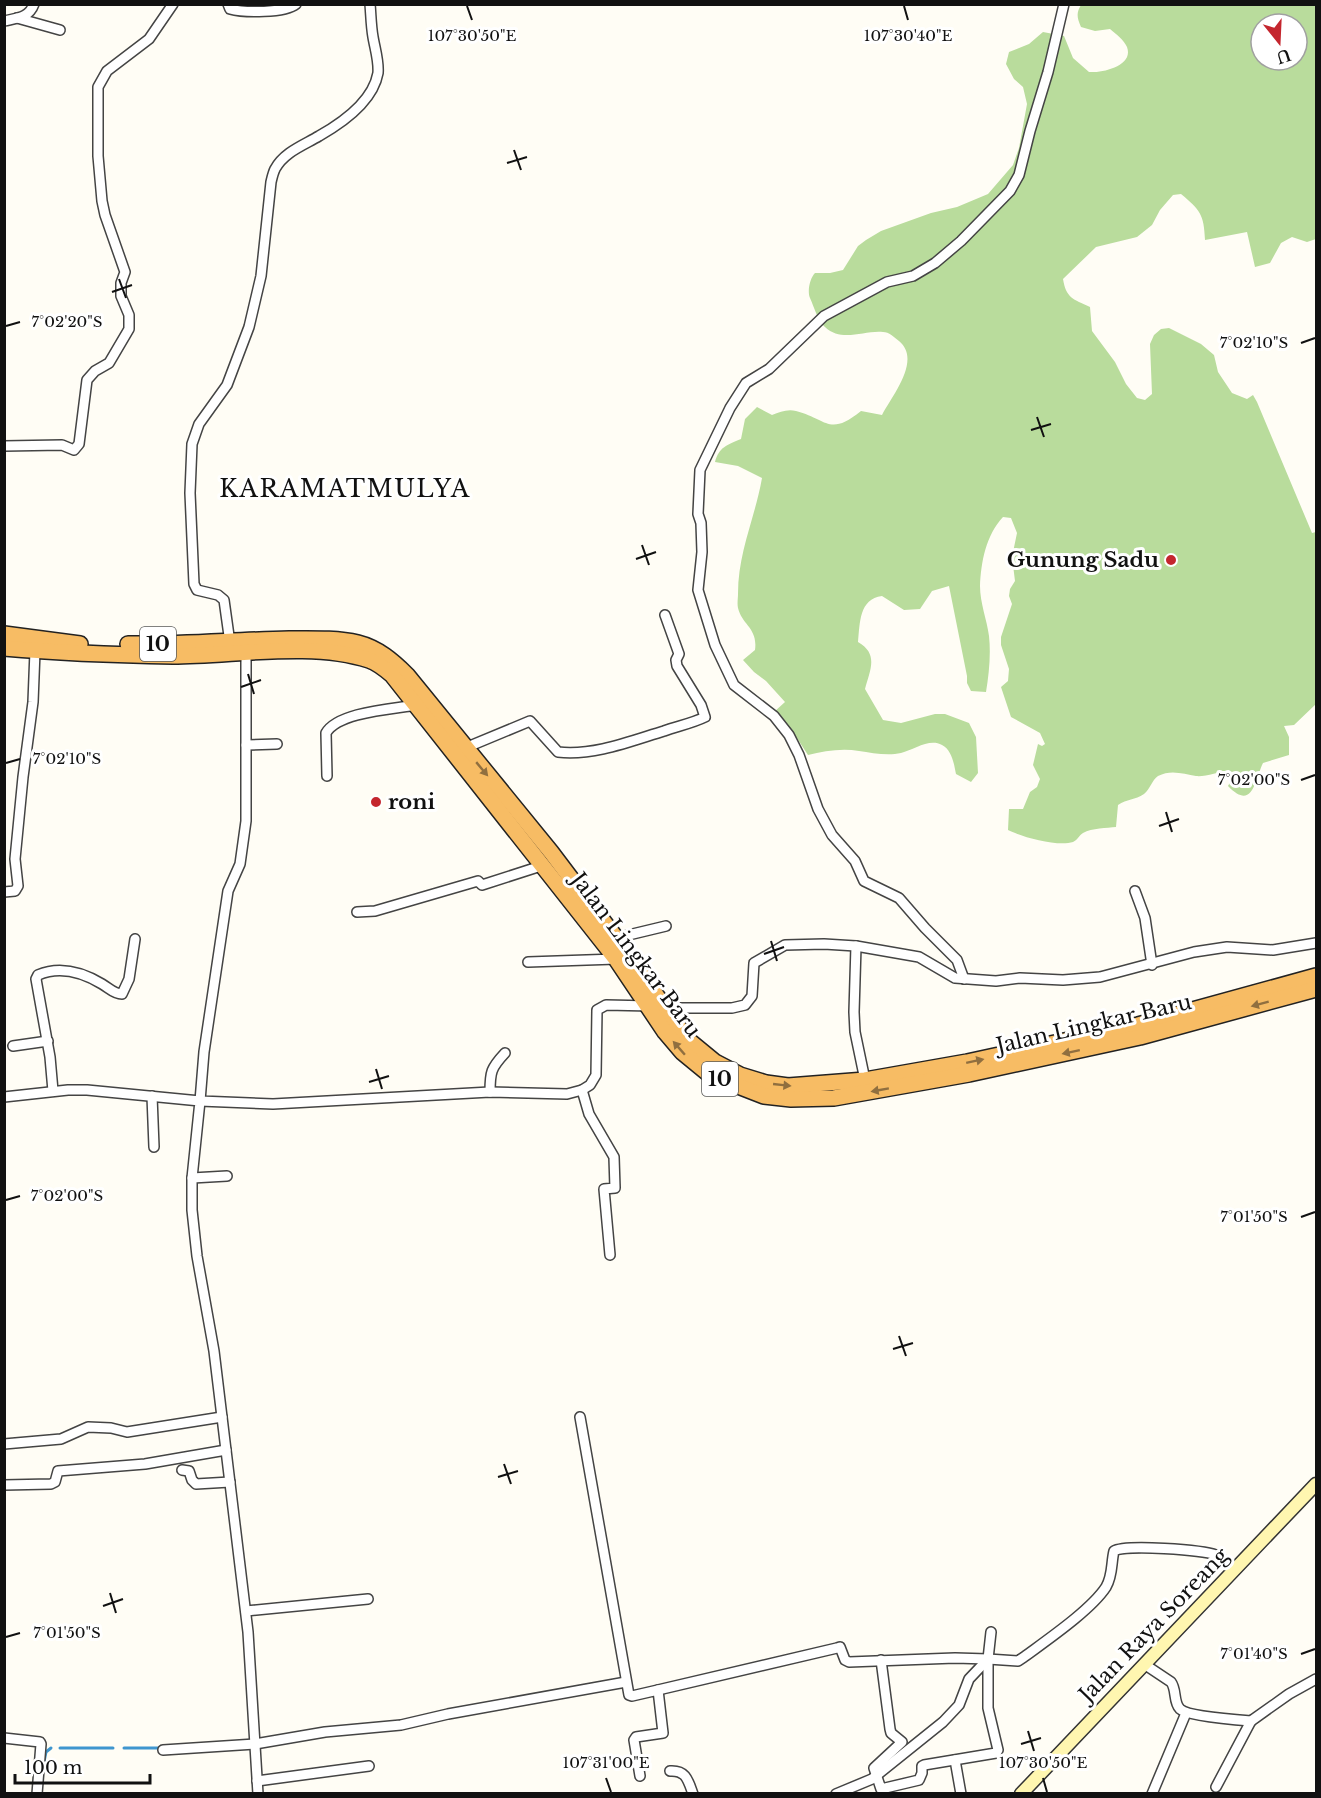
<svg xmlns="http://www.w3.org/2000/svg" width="1321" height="1798" font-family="'Libre Baskerville',serif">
<rect width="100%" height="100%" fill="#fffdf5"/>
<path fill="#b9dc9c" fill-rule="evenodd" d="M1081 5H1316V239L1307 242 1292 237 1281 243 1270 263 1255 267 1247 232 1205 240C1204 214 1200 210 1181 194L1173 195 1160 210 1152 225 1137 237 1096 247 1063 279C1066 298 1073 299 1090 307L1092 331 1115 362 1126 384 1137 398 1145 400 1152 394 1150 344 1154 335 1161 329 1169 328 1201 344 1214 355 1218 372 1232 393 1247 399 1253 395 1257 402 1312 533 1316 532V704L1294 725 1284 726 1289 737V755L1263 763C1255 779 1253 812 1228 786L1233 777 1229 770C1219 772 1205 777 1196 776 1184 774 1171 769 1158 776 1152 780 1150 789 1144 794 1135 800 1127 799 1118 805L1116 827C1107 828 1092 828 1083 833 1079 835 1078 840 1073 842 1058 847 1022 837 1008 830L1009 809H1023L1030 792 1037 787 1040 779 1033 765 1038 744 1042 746 1045 744 1040 733 1011 717 1001 687 1008 681 1009 669 1001 645V637L1012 604 1009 596 1010 589 1015 581 1012 557 1017 533 1011 518 1003 517C986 535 981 562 980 586 980 603 987 620 989 636 991 654 989 674 986 692L971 691 967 683V676L949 586 932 591 920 609 904 610 882 596C859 599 860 623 858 642 879 654 870 670 865 689L883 720 901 723 935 714H945L969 723 976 737 978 773 971 782 956 774C954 764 952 750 942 745 929 738 914 750 901 753 888 756 872 753 859 751 842 748 824 751 808 755L791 729 774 712 785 702 766 681 754 672 743 660 755 650C758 628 742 625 738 608 737 604 738 598 738 594 738 552 755 518 762 478L738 466 715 462C719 447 727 445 741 439L745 419 757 407 772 415C780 412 787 409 796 411 827 419 829 437 861 411L882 415C892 396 922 360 899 341 894 337 889 332 883 332 864 330 842 343 825 327 818 321 814 307 810 298 807 291 810 278 815 273H830L843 270 858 246 866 240 881 231 931 213 957 207 988 194 1013 165 1019 148 1027 104 1023 87 1014 79 1006 64 1009 52 1029 44 1043 32 1064 36 1073 58 1089 72C1102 73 1134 66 1127 47 1124 40 1116 34 1110 29L1095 31 1081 27C1077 18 1076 13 1081 5ZM1261 24H1297V60H1261Z"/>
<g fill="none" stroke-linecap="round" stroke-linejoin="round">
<g stroke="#3f96cf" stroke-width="3">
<path d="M60 1748H113"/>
<path d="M124 1748H160"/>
<path d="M43 1767 46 1752 51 1748"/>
</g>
<g stroke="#444" stroke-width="12">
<g id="minor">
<path d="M228 4 230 9C244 13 285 13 296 4"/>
<path d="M17 18 60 30"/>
<path d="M4 21C17 18 29 18 34 4"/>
<path d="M4 446 62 445 74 450 79 444 87 380 95 371 109 363 129 329V315L121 296V283L125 272 105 215 102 201 98 156V87L107 71 149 39 173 4"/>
<path d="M230 643 224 600 218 595 197 590 194 584 190 493 192 444 199 424 227 385 249 327 261 276 271 182C272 178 273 173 275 169 284 152 304 145 319 136 342 123 373 101 378 73 379 61 375 49 373 37 371 26 371 15 370 4"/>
<path d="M246 652V821L240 864 228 891 204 1052 200 1101 273 1104 490 1092 567 1094 582 1090 590 1085 596 1075 597 1010 606 1005 651 1006"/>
<path d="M246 745 277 744"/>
<path d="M465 748 530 721 558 752C594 756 631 741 664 731 678 726 693 723 705 717L701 705 677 666 676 660 679 654 665 615"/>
<path d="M327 776 326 733C338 712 393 709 416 705"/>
<path d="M1135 891 1145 918 1152 965"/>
<path d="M4 892 15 891 18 886 15 859 23 777 33 702 35 651"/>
<path d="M357 912 375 911 478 881 482 885 541 866"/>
<path d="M616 938 666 926"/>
<path d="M856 946 854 1012 855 1032 865 1080"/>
<path d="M528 962 616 959"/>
<path d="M964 979 957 960 925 928 899 898 864 881 855 861 832 835 818 809 799 755 789 735 774 716 734 685 715 645 698 590 702 552 701 523 698 514 700 470 730 408 746 383 769 369 824 316 887 282 913 276 935 263 961 241 1010 191 1019 175 1030 131 1048 72 1064 4"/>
<path d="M664 1008H732L745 1005 752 996 754 963 785 945 824 944 856 946 919 957 955 978 996 981 1020 978 1063 980 1100 977 1194 952 1227 947 1273 950 1316 943"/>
<path d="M13 1046 48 1041"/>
<path d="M582 1090 589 1114 614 1157 615 1188 604 1189 610 1255"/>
<path d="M53 1091 50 1057 36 979 38 975C59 966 82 972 102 984 109 988 114 994 122 994L129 979 135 939"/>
<path d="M490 1092C490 1072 491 1068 505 1053"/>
<path d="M152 1096 154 1147"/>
<path d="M4 1097 68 1090H87L200 1101 192 1178V1210L197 1256 214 1351 248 1632 258 1794"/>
<path d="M192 1178 227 1176"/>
<path d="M580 1417 629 1695 632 1696 658 1690 663 1733 636 1737 634 1740 640 1776"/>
<path d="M4 1444 61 1439 88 1427 111 1428 127 1432 222 1417"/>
<path d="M182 1470 189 1471 192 1480 196 1484 230 1482"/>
<path d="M4 1485 51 1484 55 1482 58 1471 145 1464 226 1450"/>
<path d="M246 1611 368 1599"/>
<path d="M881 1660 890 1729 891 1733 902 1742 874 1768 881 1789 919 1780 922 1773V1766L924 1765 996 1753 998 1750 988 1708V1659L991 1632"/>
<path d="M1144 1664 1171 1682C1177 1690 1173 1702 1180 1709 1187 1716 1238 1720 1251 1721L1289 1694 1316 1679"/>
<path d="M658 1690 837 1648 840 1647 845 1660 849 1662 955 1658 988 1659"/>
<path d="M4 1738 40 1742 41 1744 37 1794"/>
<path d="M163 1750 255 1744 325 1732 401 1725 448 1714 626 1682"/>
<path d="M955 1760 961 1794"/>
<path d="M670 1771C686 1770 688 1780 693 1794"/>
<path d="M257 1781 369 1766"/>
<path d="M1216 1787 1251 1721"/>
<path d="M836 1794 872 1779 943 1722 959 1705 969 1679 988 1659 1018 1661 1024 1657C1047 1640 1091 1610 1106 1587 1113 1575 1111 1563 1114 1551 1125 1544 1203 1550 1216 1555 1223 1558 1229 1565 1235 1569"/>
<path d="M1152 1794 1186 1713"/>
</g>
</g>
<g stroke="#333" stroke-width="15">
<path id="secondary" d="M1021 1794 1316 1484"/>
</g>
<g stroke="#222" stroke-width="18">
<g id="trunk">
<path d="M4 634 80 644"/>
<path d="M128 644C182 645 235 640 289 639 311 639 337 638 358 643 378 648 393 661 407 675L551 852 616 938 687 1039 715 1062 740 1075 766 1083 788 1086 865 1080 967 1062 1138 1025 1316 976"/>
<path d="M4 648C61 653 117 655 173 656 234 656 311 641 369 660 378 663 385 669 392 675L616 959 665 1032 682 1052 710 1075 764 1096 791 1099 834 1098 969 1074 1140 1037 1316 989"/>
</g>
</g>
<use href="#minor" stroke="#fff" stroke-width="9"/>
<use href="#secondary" stroke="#fff6b0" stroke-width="12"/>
<use href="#trunk" stroke="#f7bc64" stroke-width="15"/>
</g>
<defs><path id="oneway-solid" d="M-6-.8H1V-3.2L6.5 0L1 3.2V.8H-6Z" transform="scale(1.5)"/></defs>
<g fill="#906f3f">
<use href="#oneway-solid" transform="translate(482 769) rotate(50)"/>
<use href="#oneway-solid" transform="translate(1260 1004) rotate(165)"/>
<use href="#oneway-solid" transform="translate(679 1048) rotate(-131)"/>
<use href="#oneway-solid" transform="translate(1071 1052) rotate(168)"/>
<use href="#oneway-solid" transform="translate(975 1061) rotate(-12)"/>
<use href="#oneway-solid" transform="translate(782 1085) rotate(6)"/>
<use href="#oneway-solid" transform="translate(880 1090) rotate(170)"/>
</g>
<path fill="none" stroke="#111" stroke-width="2" d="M467 6 472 20M904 6 908 20M514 150 521 170M507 163 527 157M119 279 126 298M112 292 132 285M6 326 20 322M1301 343 1315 338M1037 417 1044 437M1031 430 1051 424M642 545 649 565M636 559 656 552M248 674 254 694M241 687 261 680M6 763 20 759M1301 780 1315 775M1166 812 1172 832M1159 826 1179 819M771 941 777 961M764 954 784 947M376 1069 382 1089M369 1082 389 1076M6 1200 20 1196M1301 1217 1315 1212M899 1336 906 1356M893 1349 913 1343M504 1464 511 1484M498 1477 518 1471M110 1593 116 1613M103 1606 123 1599M6 1637 20 1633M1301 1654 1315 1649M1028 1731 1034 1751M1021 1744 1041 1738M606 1778 611 1792M1043 1778 1047 1792"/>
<g fill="#c4262e" stroke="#fff" stroke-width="2">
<circle cx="1171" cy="560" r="6"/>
<circle cx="376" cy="802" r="6"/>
</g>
<g text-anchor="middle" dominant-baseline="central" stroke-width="6" stroke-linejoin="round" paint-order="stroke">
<g fill="#fff" stroke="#585858" stroke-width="1.5">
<rect x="140" y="627" width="36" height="34" rx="4.5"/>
<rect x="702" y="1062" width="36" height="34" rx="4.5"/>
</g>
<g font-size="20" font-weight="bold" fill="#111">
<text x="158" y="644">10</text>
<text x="720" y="1079">10</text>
</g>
<g font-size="21" font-weight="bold" fill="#111" stroke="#fff" text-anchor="end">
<text x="1159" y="560">Gunung Sadu</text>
<text x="388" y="802" text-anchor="start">roni</text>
</g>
<g font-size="21" fill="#111" stroke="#fff">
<text transform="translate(636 955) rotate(53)">Jalan Lingkar Baru</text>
<text transform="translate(1094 1024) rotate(-13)">Jalan Lingkar Baru</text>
<text transform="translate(1154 1625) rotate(-46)">Jalan Raya Soreang</text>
</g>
<g font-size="24" letter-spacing="1.5" fill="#111" stroke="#fff">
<text x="345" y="488">KARAMATMULYA</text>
</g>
</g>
<g font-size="15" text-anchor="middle" fill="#111" stroke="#fff" stroke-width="6" stroke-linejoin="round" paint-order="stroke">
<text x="472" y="41">107°30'50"E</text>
<text x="908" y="41">107°30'40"E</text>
<text x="67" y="327">7°02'20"S</text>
<text x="1254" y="348">7°02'10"S</text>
<text x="67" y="764">7°02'10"S</text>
<text x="1254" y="785">7°02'00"S</text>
<text x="67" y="1201">7°02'00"S</text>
<text x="1254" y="1222">7°01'50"S</text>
<text x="67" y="1638">7°01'50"S</text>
<text x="1254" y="1659">7°01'40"S</text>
<text x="606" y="1768">107°31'00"E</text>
<text x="1043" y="1768">107°30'50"E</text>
</g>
<rect width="1321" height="1798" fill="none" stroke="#111111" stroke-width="12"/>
<g transform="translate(1279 42) rotate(162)"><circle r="28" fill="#ffffff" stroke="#a0a0a0" stroke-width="1.5"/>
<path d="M0-4.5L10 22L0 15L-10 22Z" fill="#c4262e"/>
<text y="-9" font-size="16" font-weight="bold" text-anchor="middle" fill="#111111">U</text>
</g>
<path d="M15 1774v9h135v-9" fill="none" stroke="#111111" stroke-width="3"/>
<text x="24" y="1774" font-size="18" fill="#111111" stroke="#ffffff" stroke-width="4.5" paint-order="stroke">100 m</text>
</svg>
